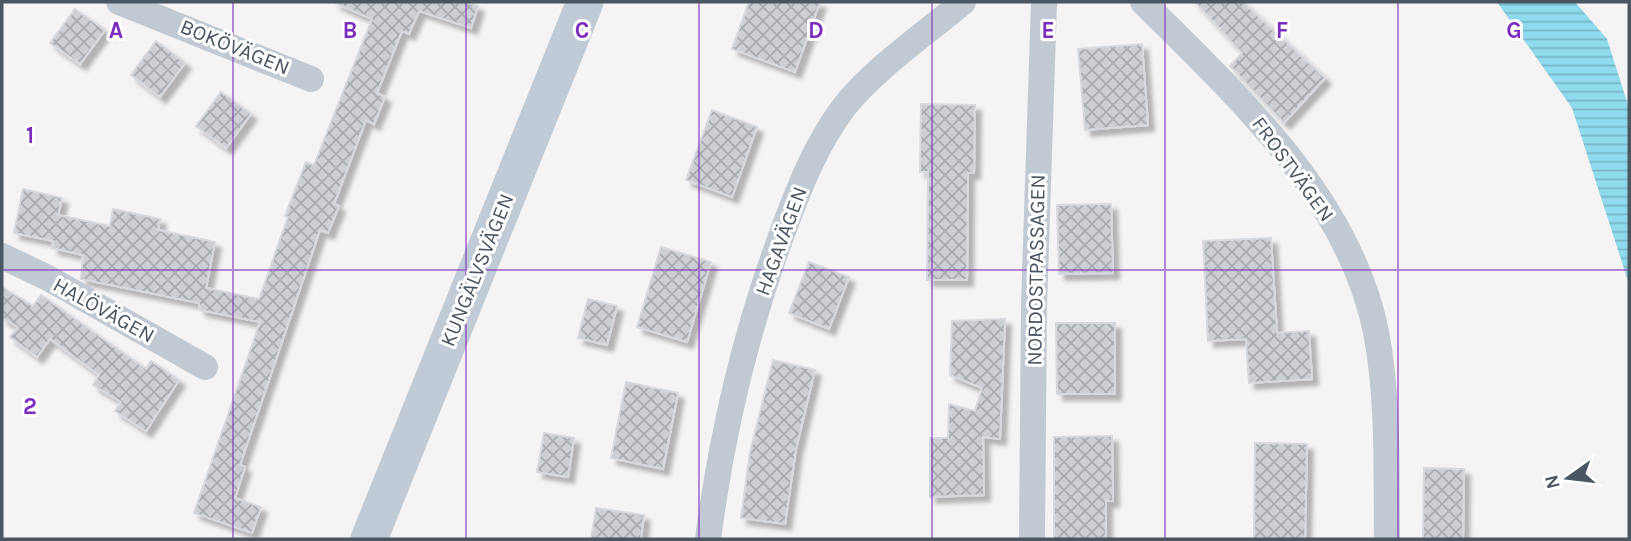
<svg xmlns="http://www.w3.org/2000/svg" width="1631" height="541" font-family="Karla,sans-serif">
<defs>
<pattern id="water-rules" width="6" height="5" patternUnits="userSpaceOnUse" patternTransform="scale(1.75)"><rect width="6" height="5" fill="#90daee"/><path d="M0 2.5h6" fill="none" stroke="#78b4c4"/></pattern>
<pattern id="building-cross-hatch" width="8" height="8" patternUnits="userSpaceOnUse" patternTransform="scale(1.75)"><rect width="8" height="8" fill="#cdcfd5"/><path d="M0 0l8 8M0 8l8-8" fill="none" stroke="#a8abb0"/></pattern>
<filter id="shadow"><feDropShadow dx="6" dy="6" stdDeviation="2" flood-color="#0004"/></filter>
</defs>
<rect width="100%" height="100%" fill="#f5f3f3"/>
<path fill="url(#water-rules)" d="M1497 2H1575L1607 39 1629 108V284L1572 108Z"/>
<g fill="url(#building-cross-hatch)" stroke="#d7d9de" stroke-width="2" filter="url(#shadow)">
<path d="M333 2H465L478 6 471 28 419 11 409 34 402 31 377 93 385 97 374 124 366 120 334 204 339 206 328 233 320 230 240 465 245 467 235 498 261 507 252 533 194 513 260 322 200 310 199 303 81 279 83 255 52 248 53 241 14 233 23 189 62 198 58 215 110 226 113 209 160 219 158 230 215 242 206 288 259 299 288 217 285 216 306 162 314 165 372 19Z"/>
<path d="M749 2H820L795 72 732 49Z"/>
<path d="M1195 2H1243L1325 78 1284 123 1230 66 1242 53Z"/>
<path d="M75 9 105 30 80 64 50 43Z"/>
<path d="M156 41 185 63 160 97 131 75Z"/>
<path d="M1142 44 1148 125 1085 130 1078 49Z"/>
<path d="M221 92 251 114 226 148 196 126Z"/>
<path d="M921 104 975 105 974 173H968L967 280H927L928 172H920Z"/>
<path d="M712 110 757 127 732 197 686 180Z"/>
<path d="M1111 204 1113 273 1059 274 1057 205Z"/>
<path d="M1271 238 1277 333 1309 331 1312 379 1249 383 1246 339 1208 341 1203 241Z"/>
<path d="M661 247 711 262 687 342 637 327Z"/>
<path d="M809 262 849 277 829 329 789 313Z"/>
<path d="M2 287 33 306 41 295 146 369 151 361 179 380 146 431 115 411 121 402 93 385 99 375 50 339 37 357 10 337 18 327 2 318Z"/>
<path d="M588 299 617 306 607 345 578 338Z"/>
<path d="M1005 319 1000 439 983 437 984 495 930 497V438H948L949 404 975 411 982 388 950 375 952 321Z"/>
<path d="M1056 323H1115V394H1057Z"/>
<path d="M773 360 815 370 796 449 785 524 741 518 750 452Z"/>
<path d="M626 382 678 393 663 469 611 458Z"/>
<path d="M544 433 574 438 568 477 537 472Z"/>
<path d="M1112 436 1113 501H1106V539H1054V437Z"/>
<path d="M1255 443 1307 444 1305 539H1254Z"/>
<path d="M1424 468 1464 469 1463 539H1423Z"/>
<path d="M596 508 644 515 641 539H591Z"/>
</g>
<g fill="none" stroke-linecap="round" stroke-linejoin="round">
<g stroke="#c1cad2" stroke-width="26">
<path d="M119 2 311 79"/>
<path d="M1143 2C1236 95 1349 197 1376 332 1389 400 1386 470 1387 539"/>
<path d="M2 256 48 278 205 367"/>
<path d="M708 539C722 431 745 333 783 231 799 188 816 144 844 107 874 69 925 34 963 2"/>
<path d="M1032 539 1034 305 1044 2"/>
</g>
<path stroke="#c1cbd6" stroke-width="37" d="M369 539 585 2"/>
</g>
<path fill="none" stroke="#7b2cbf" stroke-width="2" stroke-opacity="0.55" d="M233 2V539M466 2V539M699 2V539M932 2V539M1165 2V539M1398 2V539M2 270H1629"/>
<g text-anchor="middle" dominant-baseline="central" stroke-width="6" stroke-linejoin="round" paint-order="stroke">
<g font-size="21" fill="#4a5661" stroke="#fff">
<text transform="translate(235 47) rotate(22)">BOKÖVÄGEN</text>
<text transform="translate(1293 169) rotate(54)">FROSTVÄGEN</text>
<text transform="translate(781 241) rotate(-70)">HAGAVÄGEN</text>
<text transform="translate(477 270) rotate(-68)">KUNGÄLVSVÄGEN</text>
<text transform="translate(1036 270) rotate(-89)">NORDOSTPASSAGEN</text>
<text transform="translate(104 310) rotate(29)">HALÖVÄGEN</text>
</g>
</g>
<g font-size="23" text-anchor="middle" font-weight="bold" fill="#7b2cbf" stroke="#fff" stroke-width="6" stroke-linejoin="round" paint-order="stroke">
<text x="116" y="38">A</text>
<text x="350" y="38">B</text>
<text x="582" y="38">C</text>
<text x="816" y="38">D</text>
<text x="1048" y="38">E</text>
<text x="1282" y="38">F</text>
<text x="1514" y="38">G</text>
<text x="30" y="143">1</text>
<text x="30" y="414">2</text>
</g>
<rect width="1631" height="541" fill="none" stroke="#4a5661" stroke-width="7"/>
<g transform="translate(1568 478) rotate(256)" stroke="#ffffff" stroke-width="5" paint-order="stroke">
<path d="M0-5L12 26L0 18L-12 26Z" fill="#4a5661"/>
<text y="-10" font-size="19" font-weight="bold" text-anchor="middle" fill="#4a5661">N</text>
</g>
</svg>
